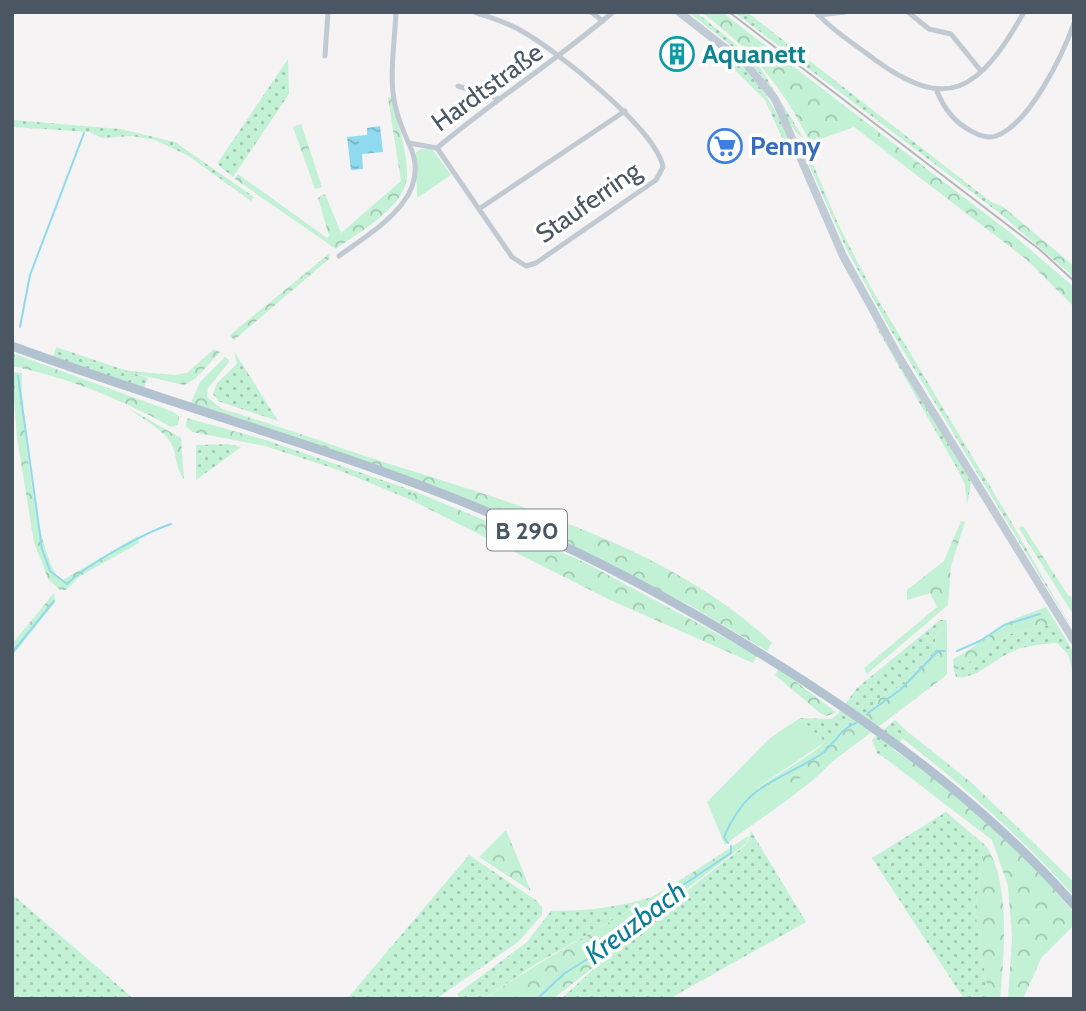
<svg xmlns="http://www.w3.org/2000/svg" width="1086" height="1011" font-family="Cabin,sans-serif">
<defs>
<pattern id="grass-dots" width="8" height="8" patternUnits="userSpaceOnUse" patternTransform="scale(1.75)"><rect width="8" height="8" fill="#c3f1d5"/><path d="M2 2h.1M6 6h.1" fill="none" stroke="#a0c6b0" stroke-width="1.8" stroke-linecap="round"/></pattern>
<pattern id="forest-crowns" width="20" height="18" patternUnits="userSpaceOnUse" patternTransform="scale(1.75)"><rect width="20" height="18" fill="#c3f1d5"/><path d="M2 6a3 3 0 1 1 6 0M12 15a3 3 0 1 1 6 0" fill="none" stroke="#a0c6b0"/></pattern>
<pattern id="water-ripples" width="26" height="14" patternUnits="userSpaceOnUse" patternTransform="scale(1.75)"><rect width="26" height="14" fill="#90daee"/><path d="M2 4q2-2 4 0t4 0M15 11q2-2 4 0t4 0" fill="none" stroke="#78b4c4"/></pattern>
</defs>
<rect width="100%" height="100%" fill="#f5f3f3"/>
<g fill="url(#grass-dots)">
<path d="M688 12H696L756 61 804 139C788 129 775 93 762 76 741 51 714 32 688 12Z"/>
<path d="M734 12H747L991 202 1002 206 998 212Z"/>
<path d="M712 47C751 60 776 109 791 144L787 149 765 100Z"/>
<path d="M288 59 289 94 233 177 217 164Z"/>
<path d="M12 120 120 129 175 142 254 197 251 201 187 155 155 140 132 136 102 138 89 132 12 127Z"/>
<path d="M800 144 805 145 838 224 870 286 1009 518 1074 632 887 324 846 248Z"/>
<path d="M875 325 880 327 971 482 967 505 965 485 959 472Z"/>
<path d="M56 347 148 378 143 390 53 357Z"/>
<path d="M234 351 278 421 218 401 213 394 217 383 237 364Z"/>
<path d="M266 440 414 491 411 500 341 471 265 446Z"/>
<path d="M228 444 241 447 196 480V445Z"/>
<path d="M940 620H946L947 625 935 636 936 650 905 681 880 698 857 725 825 742 800 718 831 719 838 714 857 688Z"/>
<path d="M1056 623 1074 653V677L1068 654 1057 643C1040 644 1022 646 1007 654 991 662 974 680 956 677L954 671 988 651 1010 634Z"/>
<path d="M895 720 908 732 886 759 877 753 872 740Z"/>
<path d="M946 812 985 845 975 909 989 999H964L872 858Z"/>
<path d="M751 831 806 922 669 999H561L595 968 598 960 747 844Z"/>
<path d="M469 855 537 901 542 908V915L518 942 436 999H347Z"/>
<path d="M12 894 134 999H12Z"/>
<path d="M655 896 534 965 484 999H460L457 994 527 942 551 911C587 911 621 907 655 896Z"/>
</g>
<g fill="url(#forest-crowns)">
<path d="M701 12H722L1012 234 1074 287V307L1027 260 854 127 810 143C784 88 750 48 701 12Z"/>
<path d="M392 97C397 121 406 147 407 172 409 206 360 231 336 249L235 179 238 174 327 238 329 236 318 198 325 194 341 233 401 181 388 98Z"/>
<path d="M301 124 322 187 315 189 293 127Z"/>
<path d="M1002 206 1074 266V277L998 212Z"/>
<path d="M330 253 329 259 234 340 230 335Z"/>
<path d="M214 349 220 352 196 378 184 385 119 370 175 375 187 373Z"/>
<path d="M12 353 171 411 179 416 178 425 171 427C124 400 66 377 12 366Z"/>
<path d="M225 357 230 361 208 388 207 397 222 409C273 424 323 442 374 459 506 501 669 545 772 643L767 651 689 605 573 546 190 405 200 382Z"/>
<path d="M12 372 22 373C20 409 36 559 61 581L138 536 139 543 80 576 66 590H60L48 579 34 542 17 438Z"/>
<path d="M128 408 181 438 184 479C174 467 178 455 171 443 163 429 141 418 128 408Z"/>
<path d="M187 418 266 440 265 446 192 432 186 426Z"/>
<path d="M414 491 582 561 757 655 753 663 608 599 411 500Z"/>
<path d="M961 521 965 522 951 566 948 605 867 674 864 668 937 607 930 593 907 600V590L944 561Z"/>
<path d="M1023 526 1068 595 1074 599V616L1019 528Z"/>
<path d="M54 593 55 602 12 656V644Z"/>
<path d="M1046 607 1056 623 1010 634 988 651 954 671 953 659C969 651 980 642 995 631 1010 619 1028 614 1046 607Z"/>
<path d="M947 625V674L944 677 833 761 761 800 756 789 812 753 834 735 857 725 880 698 905 681 936 650 935 636Z"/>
<path d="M779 669 836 712 827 716 820 713 775 675Z"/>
<path d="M908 732 972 783 1074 882V896C1021 837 964 786 902 738Z"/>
<path d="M892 749C960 791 1024 851 1074 913V925L1041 958 1023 999H1008L1012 938 1008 886 992 840 886 759Z"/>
<path d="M506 830 531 891 479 857Z"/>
<path d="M748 836 747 843 663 907 637 933 553 999H484C570 941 663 895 748 836Z"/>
<path d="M985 845C1011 879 1004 957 1000 999H989L975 909Z"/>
</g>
<g fill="#c3f1d5">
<path d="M421 149H432L451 175 417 198 416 152Z"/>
<path d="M800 718 825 742 757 788 761 799 833 761C801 794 761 817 725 845L707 802 770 738Z"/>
</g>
<path fill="url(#water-ripples)" d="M380 126 383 152 362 154 363 169 351 170 347 137 367 135V128Z"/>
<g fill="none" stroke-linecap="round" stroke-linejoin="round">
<g stroke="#90daee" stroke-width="2">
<path d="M20 327 30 275 84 133"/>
<path d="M18 376 42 549 50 571 67 584C86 565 144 533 171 524"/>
<path d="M957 651 980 641 1004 625 1040 614"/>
<path d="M12 653 54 601"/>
<path d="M868 713 900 690 938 651H945"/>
<path d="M728 843 724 837C747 783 775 783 820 755 835 745 839 729 856 723"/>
<path d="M537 999 565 973 635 930 674 891 731 853V846"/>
</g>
<g stroke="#c1cad2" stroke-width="5">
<path d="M591 12 603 21"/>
<path d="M816 12C830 29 853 43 870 56 948 115 979 91 1024 12"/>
<path d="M908 12 929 29 951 34 981 71"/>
<path d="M818 15 845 12"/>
<path d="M325 56 328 12"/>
<path d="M458 86 497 98"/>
<path d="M937 91C944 109 954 122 971 131 979 135 987 139 996 136 1030 124 1063 54 1074 23"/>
<path d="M409 143 437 148C494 100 556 61 613 12"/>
<path d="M437 148 512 257 526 266 536 263 656 180 663 167C656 129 555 49 520 30 506 22 489 17 474 12"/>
<path d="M479 209 625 111"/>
<path d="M339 256C374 230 435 197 409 144 402 129 395 111 393 93 390 68 395 38 396 12"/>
</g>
<path stroke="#c1cbd6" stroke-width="8" d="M679 12 746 64 775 99 843 256 899 357 1074 641"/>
<path stroke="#b3c2d1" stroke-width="9" d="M12 346C165 403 323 445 473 506 591 554 701 614 807 683 905 747 997 817 1074 905"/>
<path stroke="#b5b8bd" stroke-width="2" d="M729 12 1039 249 1074 281"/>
</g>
<defs>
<g id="building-ring" transform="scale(1.75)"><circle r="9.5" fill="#fff" stroke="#0f9aa8" stroke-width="1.5"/><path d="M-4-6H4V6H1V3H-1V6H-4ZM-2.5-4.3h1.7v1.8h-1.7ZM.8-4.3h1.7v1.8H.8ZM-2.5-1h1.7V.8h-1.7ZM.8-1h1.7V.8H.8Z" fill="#0f9aa8"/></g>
<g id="supermarket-ring" transform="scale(1.75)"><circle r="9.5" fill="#fff" stroke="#3f7fe0" stroke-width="1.5"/><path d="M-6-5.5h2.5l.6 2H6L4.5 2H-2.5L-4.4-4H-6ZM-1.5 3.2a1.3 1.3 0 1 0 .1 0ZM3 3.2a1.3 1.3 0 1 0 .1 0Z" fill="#3f7fe0"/></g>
</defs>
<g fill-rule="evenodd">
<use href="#building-ring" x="677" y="54"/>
<use href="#supermarket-ring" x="725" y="146"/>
</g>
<g text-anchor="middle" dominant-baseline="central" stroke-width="7" stroke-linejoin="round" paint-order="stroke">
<rect fill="#fff" stroke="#808990" stroke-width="2" x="487" y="509.5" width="80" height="41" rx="5"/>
<g font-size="24" font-weight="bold" fill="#4a5661">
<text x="527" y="530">B 290</text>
</g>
<g font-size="26" font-weight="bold" fill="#0d838f" stroke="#fff" text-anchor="start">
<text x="702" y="54">Aquanett</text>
</g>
<g font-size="26" fill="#4a5661" stroke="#fff">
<text transform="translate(487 87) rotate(-36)">Hardtstraße</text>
<text transform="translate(588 202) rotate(-35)">Stauferring</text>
</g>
<g font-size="26" font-weight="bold" fill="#366cbe" stroke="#fff" text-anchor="start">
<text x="750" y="146">Penny</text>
</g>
<g font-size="28" font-style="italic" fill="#0c7c9b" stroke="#fff">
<text transform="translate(635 922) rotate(-37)">Kreuzbach</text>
</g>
</g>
<rect width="1086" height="1011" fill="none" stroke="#4a5661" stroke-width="28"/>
</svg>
